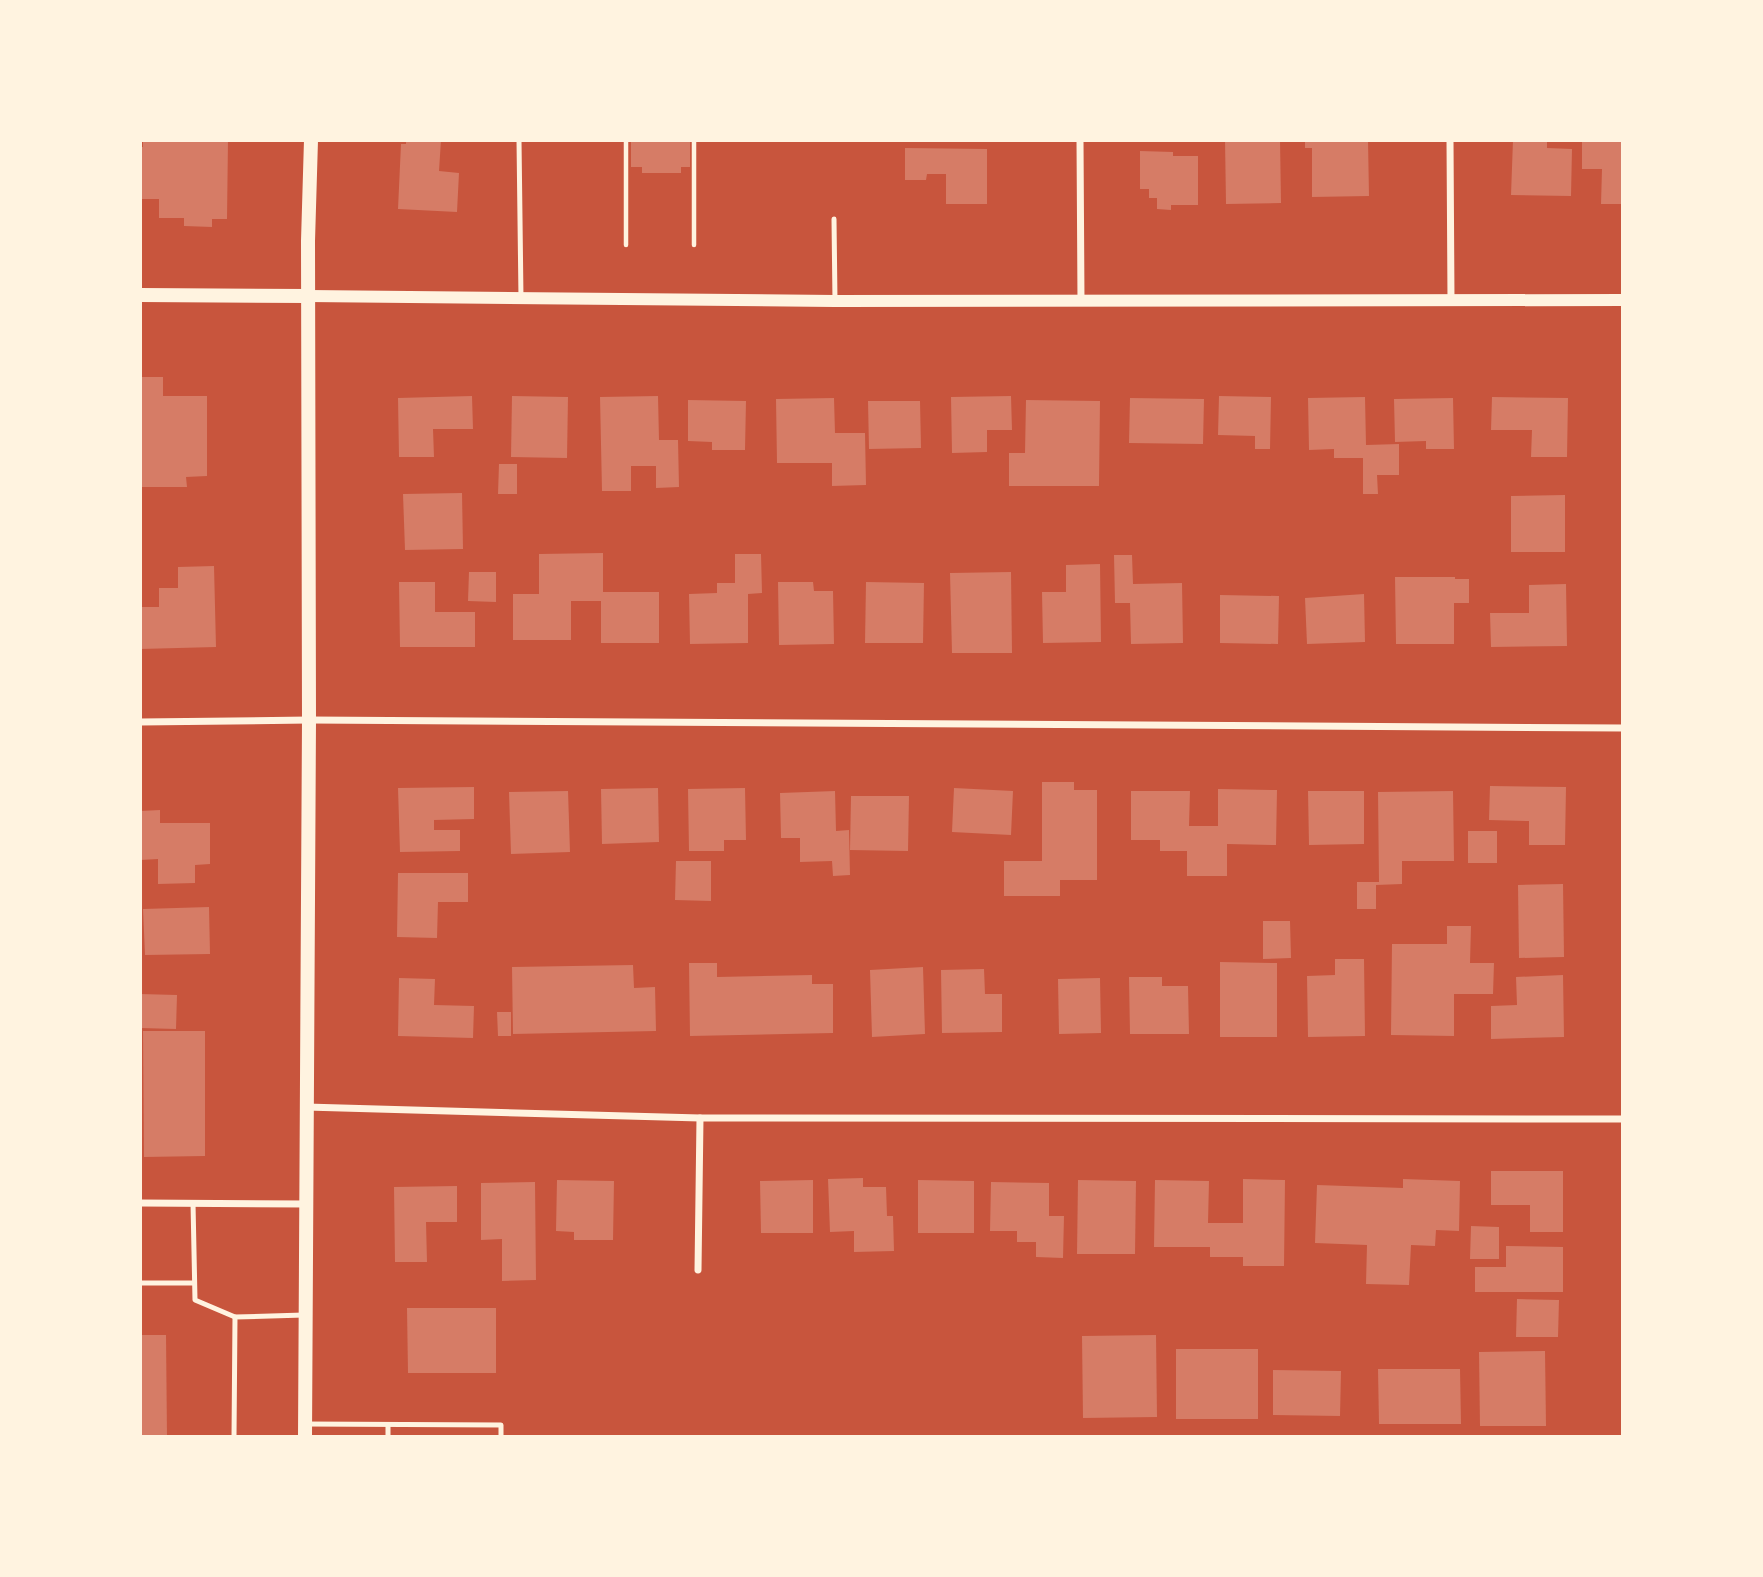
<svg xmlns="http://www.w3.org/2000/svg" width="1763" height="1577" font-family="'PT Sans Narrow',sans-serif">
<rect width="100%" height="100%" fill="#c8553d"/>
<g fill="#d67c66">
<path d="M143 140H228L227 219H212V227L184 226V218H159V199H140V147H143Z"/>
<path d="M406 140H441L439 171 459 173 457 212 398 209 401 144H406Z"/>
<path d="M631 140H690V167H681V173H642V167H631Z"/>
<path d="M1225 140H1280L1281 203 1226 204Z"/>
<path d="M1305 140H1368L1369 196 1312 197V148H1305Z"/>
<path d="M1513 140H1547V148L1572 149 1571 196 1511 195Z"/>
<path d="M1582 140 1623 142V204H1601L1602 169H1582Z"/>
<path d="M905 148 987 149V204H946V174H927L926 180H905Z"/>
<path d="M1140 151 1173 152V156H1198V205H1171V210L1157 209V198H1149V189H1140Z"/>
<path d="M140 377H163V396H207V476L186 477 187 487H142V471H140Z"/>
<path d="M472 396 473 429H433L434 457H399L398 398Z"/>
<path d="M512 396 568 397 567 458 511 457Z"/>
<path d="M658 396 659 440H678L679 487 656 488V466H631V491H602L600 397Z"/>
<path d="M1011 396 1012 430H987V452L952 453 951 397Z"/>
<path d="M1219 396 1271 397 1270 449H1255V436L1218 435Z"/>
<path d="M1365 397 1366 445 1399 444V475H1377L1378 494H1363V458H1334V449L1309 450 1308 398Z"/>
<path d="M1492 397 1568 398 1567 457H1531L1532 430H1491Z"/>
<path d="M834 398 835 433H865L866 485 832 486V463H777L776 399Z"/>
<path d="M1130 398 1204 399 1203 444 1129 443Z"/>
<path d="M1453 398 1454 449H1426V441L1395 442 1394 399Z"/>
<path d="M688 400 746 401 745 450H712V442L688 441Z"/>
<path d="M1026 400 1100 401 1099 486H1009V453H1025Z"/>
<path d="M868 401H920L921 448 869 449Z"/>
<path d="M499 464H517V494H498Z"/>
<path d="M462 493 463 549 405 550 403 494Z"/>
<path d="M1565 495V552H1511V496Z"/>
<path d="M603 553V592H659V643H601V601H571V640H513V594H539V554Z"/>
<path d="M735 554H761L762 593 748 594V643L690 644 689 594 717 593V583H735Z"/>
<path d="M1114 555H1132L1133 584 1182 583 1183 643 1131 644 1130 603H1115Z"/>
<path d="M1100 564 1101 642 1043 643 1042 592H1066V565Z"/>
<path d="M214 566 216 647 140 649V607H159V588H178V567Z"/>
<path d="M469 572H496V602L468 601Z"/>
<path d="M1011 572 1012 653H952L950 573Z"/>
<path d="M1395 577H1455V579H1469V603H1454V644H1396Z"/>
<path d="M399 582H435V612H475V647H400Z"/>
<path d="M778 582H813L814 591H833L834 644 779 645Z"/>
<path d="M866 582 924 583 923 643H865Z"/>
<path d="M1566 584 1567 646 1491 647 1490 613H1529V585Z"/>
<path d="M1364 594 1365 642 1307 644 1305 598Z"/>
<path d="M1220 595 1279 596 1278 644 1220 643Z"/>
<path d="M1042 782H1074V790H1097V880H1060V896H1004V861H1042Z"/>
<path d="M1490 786 1566 787 1565 845H1529V821L1489 820Z"/>
<path d="M474 787V819L434 820V830H460V851L400 852 398 788Z"/>
<path d="M658 788 659 842 602 844 601 789Z"/>
<path d="M745 788 746 840H724V851H689L688 789Z"/>
<path d="M954 788 1013 791 1011 835 952 832Z"/>
<path d="M1218 789 1277 790 1276 845 1227 844V876H1187V851H1160V840H1131V791H1190L1189 826H1218Z"/>
<path d="M568 791 570 852 511 854 509 792Z"/>
<path d="M835 791 836 831 849 830 850 875 833 876 832 861 800 862V838H781L780 793Z"/>
<path d="M1308 791H1364V844L1309 845Z"/>
<path d="M1453 791 1454 861H1402V884L1376 885V909H1357V882H1379L1378 792Z"/>
<path d="M851 796H909L908 851 850 850Z"/>
<path d="M160 810V823H210V864L195 865V883L158 884V859L140 860V811Z"/>
<rect x="1468" y="831" width="29" height="32"/>
<path d="M676 861H711V901L675 900Z"/>
<path d="M398 873H468V902H438L437 938 397 937Z"/>
<path d="M1563 884 1564 957 1519 958 1518 885Z"/>
<path d="M209 907 210 954 145 955 143 909Z"/>
<path d="M1263 921H1290L1291 958 1263 959Z"/>
<path d="M1447 926H1471L1470 963H1494L1493 994H1454V1036L1391 1035 1392 944H1447Z"/>
<path d="M1335 959H1364L1365 1036 1308 1037 1307 976 1335 975Z"/>
<path d="M1220 962 1277 963V1037H1220Z"/>
<path d="M689 963H717V977L812 975V984H833V1033L690 1036Z"/>
<path d="M633 965 634 988 655 987 656 1031 513 1034 512 967Z"/>
<path d="M923 967 925 1034 872 1037 870 970Z"/>
<path d="M984 969 985 994H1002V1032L942 1033 941 970Z"/>
<path d="M1563 975 1564 1037 1491 1039V1006L1517 1005 1516 977Z"/>
<path d="M1129 977H1162V986H1188L1189 1034H1130Z"/>
<path d="M399 978 435 979 434 1005 474 1006 473 1038 398 1036Z"/>
<path d="M1100 978 1101 1033 1059 1034 1058 979Z"/>
<path d="M140 994 177 995 176 1029 140 1028Z"/>
<path d="M497 1012H511V1036H498Z"/>
<path d="M143 1031H205V1156L144 1157Z"/>
<path d="M1491 1171H1563V1232H1530V1205H1491Z"/>
<path d="M863 1178V1187H886L887 1216H893L894 1251 854 1252V1231L830 1232 828 1179Z"/>
<path d="M1243 1179 1285 1180 1284 1266H1243V1257H1210V1247H1154L1155 1180 1209 1181 1208 1223H1243Z"/>
<path d="M1403 1179 1460 1181 1459 1231 1436 1230 1435 1246 1411 1245 1409 1285 1366 1284 1367 1245 1315 1243 1317 1185 1403 1188Z"/>
<path d="M557 1180 614 1181 613 1240H574V1232L556 1231Z"/>
<path d="M813 1180V1233H761L760 1181Z"/>
<path d="M918 1180 974 1181V1233H918Z"/>
<path d="M1078 1180 1136 1181 1135 1254H1077Z"/>
<path d="M535 1182 536 1280 502 1281V1239L481 1240V1183Z"/>
<path d="M991 1182 1049 1183V1216H1064L1063 1258 1036 1257V1242H1017V1231H990Z"/>
<path d="M457 1186V1222H426L427 1262H395L394 1187Z"/>
<path d="M1471 1226 1499 1227V1259H1470Z"/>
<path d="M1506 1246 1563 1247V1292H1475V1267H1506Z"/>
<path d="M1517 1299 1559 1300 1558 1337H1516Z"/>
<path d="M407 1308H496V1373H408Z"/>
<path d="M140 1335H166L167 1437H140Z"/>
<path d="M1156 1335 1157 1417 1083 1418 1082 1336Z"/>
<rect x="1176" y="1349" width="82" height="70"/>
<path d="M1545 1351 1546 1426H1480L1479 1352Z"/>
<path d="M1378 1369H1460L1461 1424H1379Z"/>
<path d="M1273 1370 1341 1371 1340 1416 1273 1415Z"/>
</g>
<g fill="none" stroke-linecap="round" stroke-linejoin="round">
<g stroke="#fff3e0" stroke-width="4.5">
<path d="M626 140V245"/>
<path d="M694 140V245"/>
</g>
<g stroke="#fff3e0" stroke-width="5">
<path d="M519 140 521 298"/>
<path d="M834 219 835 301"/>
<path d="M193 1203 195 1300 235 1317"/>
<path d="M140 1283H194"/>
<path d="M305 1424 501 1425V1437"/>
<path d="M388 1425V1437"/>
<path d="M234 1437 235 1317 304 1315"/>
</g>
<g stroke="#fff3e0" stroke-width="7">
<path d="M1080 140 1081 301"/>
<path d="M1450 140 1451 300"/>
<path d="M140 722 309 720 1623 728"/>
<path d="M306 1107 700 1118 1623 1119"/>
<path d="M140 1203 306 1204"/>
<path d="M698 1270 700 1118"/>
</g>
<path stroke="#fff3e0" stroke-width="12" d="M308 296 835 301 1623 300"/>
<g stroke="#fff3e0" stroke-width="14">
<path d="M140 295 308 296"/>
<path d="M305 1437 309 720 308 241 311 140"/>
</g>
</g>
<rect width="1763" height="1577" fill="none" stroke="#fff3e0" stroke-width="284"/>
</svg>
